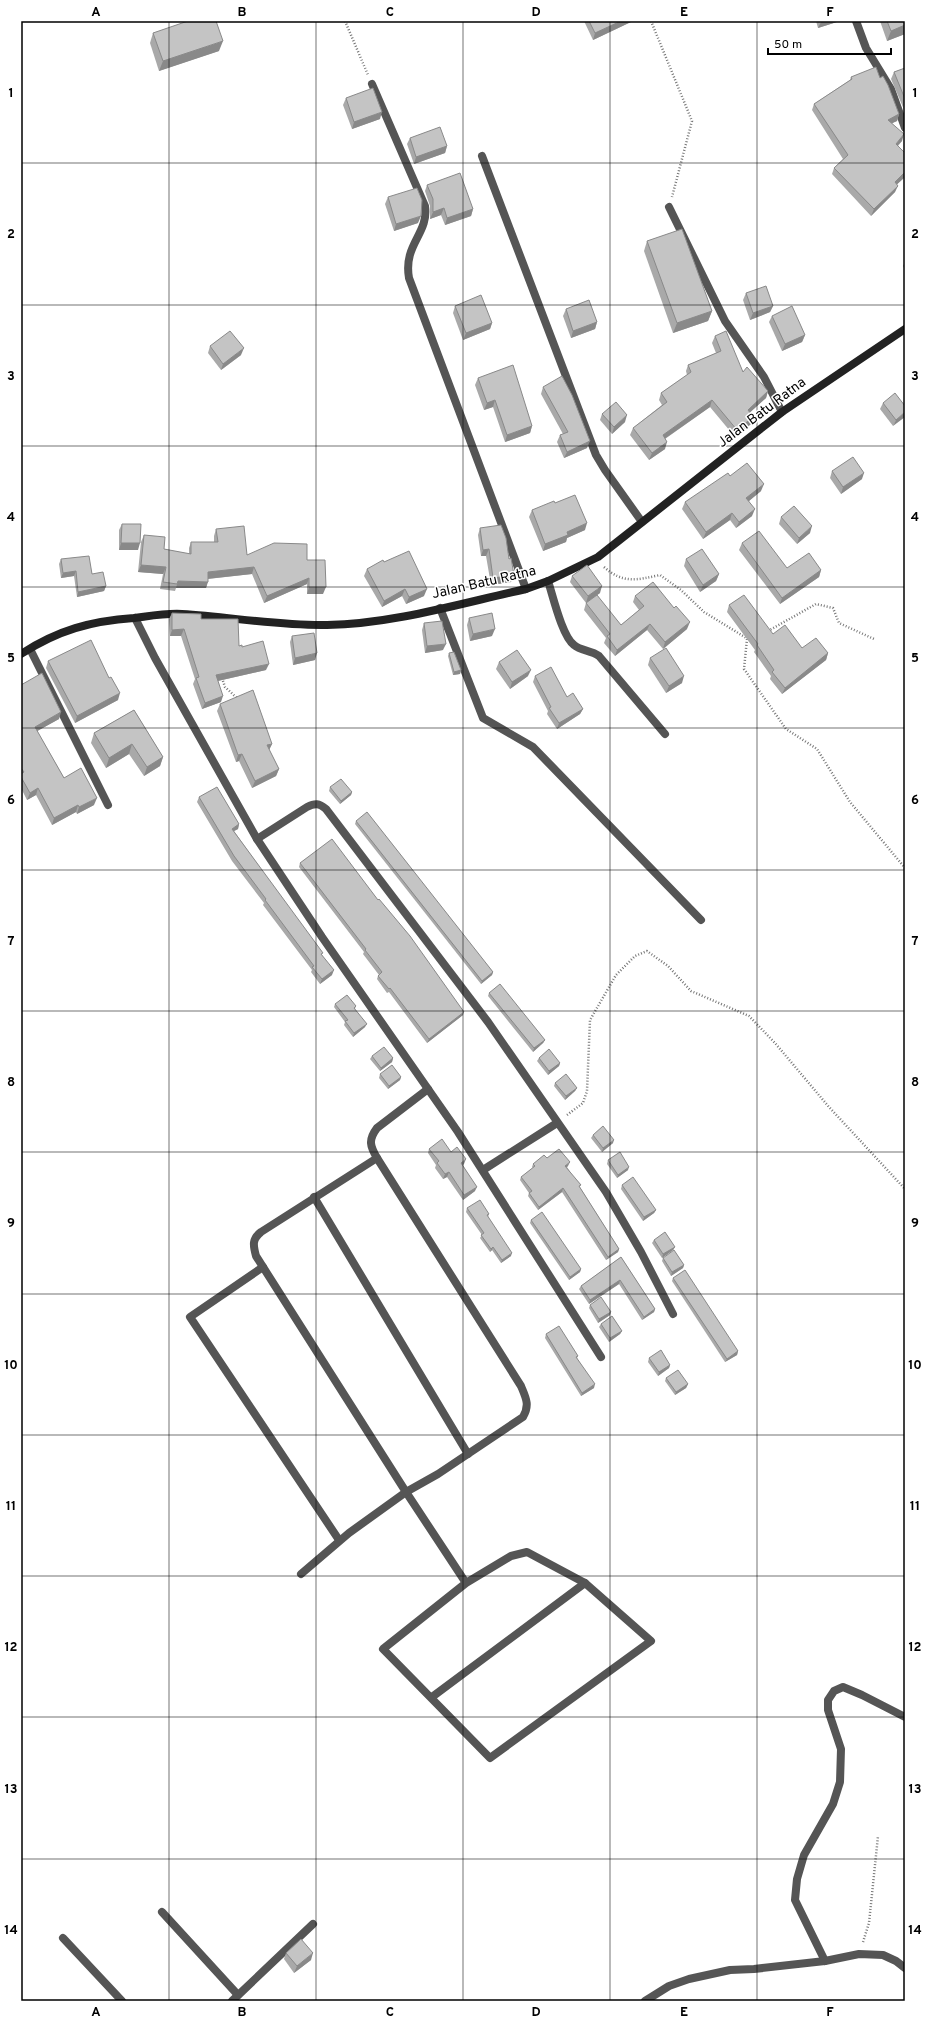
<svg xmlns="http://www.w3.org/2000/svg" width="926" height="2022" font-family="Overpass,sans-serif">
<rect width="100%" height="100%" fill="#fff"/>
<g fill="none" stroke-linecap="round" stroke-linejoin="round">
<g stroke="#777" stroke-width="2.5" stroke-dasharray="1 2" stroke-linecap="butt">
<path d="M345 21 368 75"/>
<path d="M651 21 692 121 672 197"/>
<path d="M604 567C623 584 637 580 660 575L681 590 704 612 748 639"/>
<path d="M768 631 816 604 833 608 839 623 874 639"/>
<path d="M747 639 744 669 786 729 817 749 850 802 905 868"/>
<path d="M222 678 225 687 238 699"/>
<path d="M567 1115 583 1103 587 1091 590 1020 616 975 635 956 647 951 668 966 691 991 749 1016 775 1043 829 1107 905 1189"/>
<path d="M863 1942 869 1923 878 1836"/>
</g>
<g stroke="#555" stroke-width="8">
<path d="M856 21 866 48 891 89 905 128"/>
<path d="M372 84 425 206C429 234 403 244 409 278L526 589"/>
<path d="M482 156 596 455 605 470 642 522"/>
<path d="M669 207 725 321 764 377 782 412"/>
<path d="M548 581C553 596 562 636 574 645 581 651 591 650 599 656L665 734"/>
<path d="M440 608 483 718 533 747 701 920"/>
<path d="M135 618 155 658 257 839 322 937 458 1132 601 1357"/>
<path d="M30 649 108 805"/>
<path d="M257 839 307 807C315 803 319 803 326 809L488 1022 606 1192 641 1252 673 1314"/>
<path d="M428 1089 377 1128C368 1140 370 1146 377 1158L521 1386C526 1398 530 1405 523 1417L438 1474 406 1492 466 1583 511 1556 527 1552 585 1583 651 1641 490 1758 383 1649 466 1583"/>
<path d="M483 1170 557 1123"/>
<path d="M314 1197 468 1454"/>
<path d="M263 1267 190 1317 339 1540"/>
<path d="M301 1574 349 1533 406 1492 256 1256C253 1245 252 1239 261 1232L377 1158"/>
<path d="M432 1697 585 1583"/>
<path d="M162 1912 238 1995"/>
<path d="M63 1938 122 2001"/>
<path d="M825 1961 795 1900 797 1879 804 1855 833 1804 840 1782 841 1749 828 1710V1700L834 1691 843 1687 862 1695 905 1717"/>
<path d="M232 2001 313 1924"/>
<path d="M645 2001 669 1986 689 1979 730 1970 754 1969 825 1961 859 1954 883 1955 896 1961 905 1968"/>
</g>
<path stroke="#222" stroke-width="8" d="M21 654C58 630 91 621 134 618 150 616 166 613 182 614 231 617 279 626 327 625 393 624 462 603 526 589L548 581 598 557 782 412 905 329"/>
</g>
<g fill="#a9a9a9">
<path d="M584 21H633L593 40Z"/>
<path d="M816 21H840L818 28Z"/>
<path d="M880 21H905V34L887 41Z"/>
<path d="M153 33 219 51 159 71 150 43Z"/>
<path d="M905 68V112L891 79 894 72Z"/>
<path d="M851 77 880 78 899 114 897 121 892 123 902 141 898 146 905 153V177L897 184 895 192 871 216 832 174 834 168 843 159 812 110 814 104 850 80Z"/>
<path d="M346 98 380 119 352 129 343 105Z"/>
<path d="M410 138 447 146 445 153 414 164 407 144Z"/>
<path d="M427 185 473 209 471 216 445 225 441 215 430 219V206L425 191Z"/>
<path d="M388 197 418 223 394 231 385 204Z"/>
<path d="M647 241 712 311 708 321 673 333 644 251Z"/>
<path d="M905 262V270L903 266Z"/>
<path d="M746 293 773 306 770 312 750 320 743 300Z"/>
<path d="M455 306 492 323 490 329 463 340 453 313Z"/>
<path d="M566 309 597 322 595 329 571 338 563 316Z"/>
<path d="M772 316 805 335 802 342 782 351 769 322Z"/>
<path d="M715 336 743 372 768 391 766 398 750 412 753 417 751 424 735 437 710 407 665 439V449L649 460 630 435 633 428 662 405 659 400 661 393 687 375 686 371 688 365 716 353 712 343Z"/>
<path d="M210 346 241 355 221 370 208 353Z"/>
<path d="M478 378 532 426 530 433 505 442 493 407 484 410 475 385Z"/>
<path d="M543 387 587 448 564 458 557 442 560 435 563 434 541 394Z"/>
<path d="M883 403 905 406 893 426 880 409Z"/>
<path d="M602 414 625 422 612 434 600 420Z"/>
<path d="M832 471 862 479 841 494 830 478Z"/>
<path d="M730 476 761 491 749 501 752 516 736 528 730 520 703 539 682 509 685 502Z"/>
<path d="M555 503 585 530 567 538 566 542 543 551 529 517 532 510Z"/>
<path d="M781 517 810 533 797 544 779 524Z"/>
<path d="M122 524 138 550H119V530Z"/>
<path d="M480 528 509 559 514 575 511 582 491 585 486 556H481L478 535Z"/>
<path d="M216 529 247 555 307 560 323 594H307V584L264 603 252 574 208 579 206 588H176L175 591 160 589 163 574 138 572 141 542 144 535 164 549 189 554V548L191 542H214V536Z"/>
<path d="M742 543 787 568 821 570 819 577 780 604 739 550Z"/>
<path d="M61 559 92 574 106 586 104 591 77 597 74 576 61 578 59 564Z"/>
<path d="M686 559 719 574 716 581 700 592 684 566Z"/>
<path d="M384 562 424 596 406 604 402 596 382 607 364 576 367 569Z"/>
<path d="M572 576 600 593 586 603 570 582Z"/>
<path d="M635 596 687 629 663 649 647 630 615 656 604 643 606 638 584 610 586 603 621 625 639 610 633 602Z"/>
<path d="M729 605 773 634 802 648 828 653 826 660 782 694 770 679 771 676 754 652 755 650 727 612Z"/>
<path d="M172 613 201 619 239 646 242 647 266 670 218 681 221 702 202 709 193 684 195 679 181 636H170L169 619Z"/>
<path d="M469 618 492 636 470 641 467 625Z"/>
<path d="M424 623 443 650 425 653 422 630Z"/>
<path d="M292 636 315 660 293 665 290 642Z"/>
<path d="M449 653 461 670 460 674 453 675 448 656Z"/>
<path d="M650 658 682 683 666 693 648 665Z"/>
<path d="M48 661 118 700 75 723 46 668Z"/>
<path d="M499 662 528 676 510 689 496 669Z"/>
<path d="M535 676 583 709 580 714 557 729 547 714 548 711 533 682Z"/>
<path d="M21 685 59 719 37 731 64 778 94 805 77 814 76 812 52 825 36 795 27 800 21 788Z"/>
<path d="M220 704 272 744 269 750 279 769 276 776 252 788 239 761 236 762 217 711Z"/>
<path d="M134 710 163 757 160 766 144 776 129 754 106 768 91 743 94 733Z"/>
<path d="M330 787 352 792 351 795 340 804 329 791Z"/>
<path d="M199 797 239 824 238 829 234 831 322 955 332 975 320 984 311 972 312 970 263 905 264 903 232 861 197 802Z"/>
<path d="M356 821 493 972 492 975 481 984 355 824Z"/>
<path d="M300 863 463 1015 427 1043 389 992 387 993 377 979 378 976 379 975 363 954 364 952 299 867Z"/>
<path d="M489 993 545 1040 543 1043 533 1052 488 996Z"/>
<path d="M335 1004 356 1006 355 1009 365 1027 353 1037 344 1025 345 1022 334 1007Z"/>
<path d="M372 1056 393 1058 392 1062 380 1071 370 1059Z"/>
<path d="M539 1058 560 1063 559 1066 548 1075 537 1061Z"/>
<path d="M380 1074 401 1077 400 1080 388 1089 379 1078Z"/>
<path d="M555 1083 577 1088 575 1091 565 1100 554 1086Z"/>
<path d="M593 1135 613 1143 602 1152 591 1138Z"/>
<path d="M429 1149 451 1152 464 1164 463 1165 475 1191 463 1200 447 1177 443 1179 435 1168 436 1165 428 1153Z"/>
<path d="M547 1158 568 1166 567 1167 619 1249 618 1252 606 1260 562 1192 538 1210 528 1196 529 1193 520 1180 521 1177 533 1168 532 1167 533 1164Z"/>
<path d="M608 1160 628 1170 617 1178 607 1164Z"/>
<path d="M622 1185 656 1210 654 1213 643 1221 621 1189Z"/>
<path d="M467 1208 489 1214 488 1217 511 1256 501 1263 492 1250 490 1252 480 1238 482 1235 466 1212Z"/>
<path d="M531 1220 581 1269 580 1272 569 1280 530 1223Z"/>
<path d="M654 1240 675 1247 673 1250 662 1258 652 1243Z"/>
<path d="M621 1257 655 1309 654 1312 642 1320 619 1284 589 1304 579 1289 581 1286Z"/>
<path d="M663 1258 684 1265 683 1268 671 1276 662 1261Z"/>
<path d="M673 1278 738 1351 737 1355 725 1362 672 1281Z"/>
<path d="M590 1305 611 1312 610 1315 598 1323 589 1308Z"/>
<path d="M601 1324 622 1331 620 1334 609 1342 599 1327Z"/>
<path d="M546 1334 578 1356 577 1358 594 1388 581 1396 545 1338Z"/>
<path d="M649 1358 670 1365 669 1368 658 1376 648 1362Z"/>
<path d="M666 1378 688 1384 686 1388 675 1395 665 1381Z"/>
<path d="M286 1953 311 1960 294 1973 284 1959Z"/>
</g>
<g fill="#898989">
<path d="M621 21H633L593 40 595 33Z"/>
<path d="M822 21H840L818 28 821 22Z"/>
<path d="M905 25V34L887 41 891 31Z"/>
<path d="M223 41 219 51 159 71 163 61Z"/>
<path d="M382 112 380 119 352 129 354 122Z"/>
<path d="M899 114 897 121 886 126 888 120Z"/>
<path d="M904 134 902 141 893 150 896 144Z"/>
<path d="M447 146 445 153 414 164 416 157Z"/>
<path d="M905 172V177L892 189 895 182Z"/>
<path d="M898 186 895 192 871 216 874 209Z"/>
<path d="M444 208 441 215 430 219 433 212Z"/>
<path d="M473 209 471 216 445 225 447 218Z"/>
<path d="M421 216 418 223 394 231 396 224Z"/>
<path d="M773 306 770 312 750 320 753 313Z"/>
<path d="M712 311 708 321 673 333 677 323Z"/>
<path d="M597 322 595 329 571 338 573 331Z"/>
<path d="M492 323 490 329 463 340 466 333Z"/>
<path d="M805 335 802 342 782 351 785 344Z"/>
<path d="M244 348 241 355 221 370 223 364Z"/>
<path d="M768 391 766 398 745 417 748 410Z"/>
<path d="M495 400 493 407 484 410 487 403Z"/>
<path d="M712 400 710 407 660 442 663 435Z"/>
<path d="M905 412V417L893 426 896 420Z"/>
<path d="M627 415 625 422 612 434 614 427Z"/>
<path d="M753 417 751 424 735 437 737 430Z"/>
<path d="M532 426 530 433 505 442 507 435Z"/>
<path d="M590 441 587 448 564 458 567 452Z"/>
<path d="M667 442 665 449 649 460 652 453Z"/>
<path d="M864 473 862 479 841 494 843 487Z"/>
<path d="M764 484 761 491 744 505 746 498Z"/>
<path d="M755 509 752 516 736 528 739 522Z"/>
<path d="M732 513 730 520 703 539 706 532Z"/>
<path d="M587 523 585 530 567 538 566 542 543 551 545 544 567 532Z"/>
<path d="M812 526 810 533 797 544 799 538Z"/>
<path d="M121 543H140L138 550H119Z"/>
<path d="M489 549 486 556H481L483 550Z"/>
<path d="M141 565 166 567 163 574 138 572Z"/>
<path d="M254 567 252 574 206 579 208 572Z"/>
<path d="M821 570 819 577 780 604 782 598Z"/>
<path d="M76 571 74 576 61 578 63 573Z"/>
<path d="M719 574 716 581 700 592 703 585Z"/>
<path d="M514 575 511 582 491 585 493 578Z"/>
<path d="M309 578 307 584 264 603 267 596Z"/>
<path d="M178 581 208 582 206 588H176Z"/>
<path d="M106 586 104 591 77 597 78 592Z"/>
<path d="M602 586 600 593 586 603 588 596Z"/>
<path d="M309 587H326L323 594H307Z"/>
<path d="M405 589 402 596 382 607 384 601Z"/>
<path d="M427 589 424 596 406 604 409 597Z"/>
<path d="M690 622 687 629 663 649 665 642Z"/>
<path d="M650 624 647 630 615 656 617 650Z"/>
<path d="M184 629 181 636H170L172 630Z"/>
<path d="M495 629 492 636 470 641 473 634Z"/>
<path d="M446 644 443 650 425 653 427 646Z"/>
<path d="M317 653 315 660 293 665 295 658Z"/>
<path d="M828 653 826 660 782 694 785 688Z"/>
<path d="M269 664 266 670 213 682 216 675Z"/>
<path d="M461 670 460 674 453 675 454 672Z"/>
<path d="M531 670 528 676 510 689 512 682Z"/>
<path d="M684 676 682 683 666 693 669 686Z"/>
<path d="M120 693 118 700 75 723 77 716Z"/>
<path d="M223 696 221 702 202 709 205 703Z"/>
<path d="M583 709 580 714 557 729 559 723Z"/>
<path d="M61 712 59 719 32 734 35 727Z"/>
<path d="M132 744 129 754 106 768 109 758Z"/>
<path d="M272 744 269 750 267 745Z"/>
<path d="M242 754 239 761 236 762 238 755Z"/>
<path d="M163 757 160 766 144 776 147 767Z"/>
<path d="M279 769 276 776 252 788 255 781Z"/>
<path d="M38 788 36 795 27 800 30 793Z"/>
<path d="M352 792 351 795 340 804 341 801Z"/>
<path d="M97 798 94 805 77 814 79 807Z"/>
<path d="M78 805 76 812 52 825 54 818Z"/>
<path d="M239 824 238 829 230 833 232 829Z"/>
<path d="M334 970 332 975 320 984 322 979Z"/>
<path d="M493 972 492 975 481 984 482 981Z"/>
<path d="M464 1012 463 1015 427 1043 429 1039Z"/>
<path d="M367 1024 365 1027 353 1037 354 1033Z"/>
<path d="M545 1040 543 1043 533 1052 534 1048Z"/>
<path d="M393 1058 392 1062 380 1071 381 1068Z"/>
<path d="M560 1063 559 1066 548 1075 549 1071Z"/>
<path d="M401 1077 400 1080 388 1089 389 1086Z"/>
<path d="M577 1088 575 1091 565 1100 566 1096Z"/>
<path d="M614 1140 613 1143 602 1152 603 1148Z"/>
<path d="M466 1159 464 1164 459 1168 461 1163Z"/>
<path d="M570 1162 568 1166 564 1169 565 1166Z"/>
<path d="M629 1167 628 1170 617 1178 618 1175Z"/>
<path d="M449 1172 447 1177 443 1179 445 1174Z"/>
<path d="M477 1187 475 1191 463 1200 464 1195Z"/>
<path d="M563 1188 562 1192 538 1210 539 1207Z"/>
<path d="M656 1210 654 1213 643 1221 644 1217Z"/>
<path d="M493 1247 492 1250 490 1252 491 1249Z"/>
<path d="M675 1247 673 1250 662 1258 663 1254Z"/>
<path d="M619 1249 618 1252 606 1260 608 1257Z"/>
<path d="M512 1253 511 1256 501 1263 502 1260Z"/>
<path d="M684 1265 683 1268 671 1276 672 1272Z"/>
<path d="M581 1269 580 1272 569 1280 570 1277Z"/>
<path d="M620 1280 619 1284 589 1304 590 1300Z"/>
<path d="M655 1309 654 1312 642 1320 644 1317Z"/>
<path d="M611 1312 610 1315 598 1323 599 1319Z"/>
<path d="M622 1331 620 1334 609 1342 610 1338Z"/>
<path d="M738 1351 737 1355 725 1362 727 1359Z"/>
<path d="M670 1365 669 1368 658 1376 659 1372Z"/>
<path d="M595 1384 594 1388 581 1396 582 1393Z"/>
<path d="M688 1384 686 1388 675 1395 676 1392Z"/>
<path d="M313 1953 311 1960 294 1973 297 1966Z"/>
</g>
<g fill="#c4c4c4" stroke="#898989">
<path d="M188 21H216L223 41 163 61 153 33Z"/>
<path d="M589 21H621L595 33Z"/>
<path d="M887 21H905V25L891 31Z"/>
<path d="M876 67 880 78 883 76 888 85 899 114 888 120 904 134 896 144 905 153V172L895 182 898 186 874 209 834 168 848 155 814 104 852 79 851 77Z"/>
<path d="M905 68V99L894 72Z"/>
<path d="M373 88 382 112 354 122 346 98Z"/>
<path d="M440 127 447 146 416 157 410 138Z"/>
<path d="M460 173 473 209 447 218 444 208 433 212V199L427 185Z"/>
<path d="M417 188 422 200 421 216 396 224 388 197Z"/>
<path d="M682 229 712 311 677 323 647 241Z"/>
<path d="M766 286 773 306 753 313 746 293Z"/>
<path d="M481 295 492 323 466 333 455 306Z"/>
<path d="M589 300 597 322 573 331 566 309Z"/>
<path d="M792 306 805 335 785 344 772 316Z"/>
<path d="M230 331 244 348 223 364 210 346Z"/>
<path d="M726 331 743 372 747 367 768 391 748 410 753 417 737 430 712 400 663 435 667 442 652 453 633 428 667 402 661 393 691 372 688 365 721 351 715 336Z"/>
<path d="M513 365 532 426 507 435 495 400 487 403 478 378Z"/>
<path d="M562 376 572 395 590 441 567 452 560 435 568 432 543 387Z"/>
<path d="M895 393 905 406V412L896 420 883 403Z"/>
<path d="M616 402 627 415 614 427 602 414Z"/>
<path d="M853 457 864 473 843 487 832 471Z"/>
<path d="M747 463 764 484 746 498 755 509 739 522 732 513 706 532 685 502 728 473 730 476Z"/>
<path d="M575 495 587 523 567 532 568 535 545 544 532 510 554 501 555 503Z"/>
<path d="M794 506 812 526 799 538 781 517Z"/>
<path d="M122 524H141L140 543H121Z"/>
<path d="M501 525 506 538 509 559 511 558 514 575 493 578 489 549 483 550 480 528Z"/>
<path d="M244 526 247 555 274 543 307 544V560H325L326 587H309V578L267 596 254 567 208 572V582L178 581 177 584 163 582 166 567 141 565 144 535 165 537 164 549 191 554V542H218L216 529Z"/>
<path d="M759 531 787 568 809 553 821 570 782 598 742 543Z"/>
<path d="M702 549 719 574 703 585 686 559Z"/>
<path d="M409 551 427 589 409 597 405 589 384 601 367 569 383 560 384 562Z"/>
<path d="M89 556 92 574 103 572 106 586 78 592 76 571 63 573 61 559Z"/>
<path d="M587 565 602 586 588 596 572 576Z"/>
<path d="M653 582 674 608 676 606 690 622 665 642 650 624 617 650 607 636 610 634 586 603 597 595 621 625 644 606 635 596Z"/>
<path d="M744 595 773 634 785 625 802 648 816 638 828 653 785 688 772 672 774 670 757 645 758 644 729 605Z"/>
<path d="M172 613 201 614V619H238L239 646 242 645V647L263 641 269 664 216 675 223 696 205 703 196 678 199 677 184 629 172 630Z"/>
<path d="M492 613 495 629 473 634 469 618Z"/>
<path d="M442 621 446 644 427 646 424 623Z"/>
<path d="M314 633 317 653 295 658 292 636Z"/>
<path d="M91 640 109 678 111 677 120 693 77 716 48 661Z"/>
<path d="M666 648 684 676 669 686 650 658Z"/>
<path d="M517 650 531 670 512 682 499 662Z"/>
<path d="M454 652 461 670 454 672 449 653Z"/>
<path d="M551 667 567 697 573 693 583 709 559 723 549 708 551 707 535 676Z"/>
<path d="M42 673 61 712 35 727 64 778 81 768 97 798 79 807 78 805 54 818 38 788 30 793 21 777V774L24 772 21 768V685Z"/>
<path d="M253 690 272 744 267 745 279 769 255 781 242 754 238 755 220 704Z"/>
<path d="M134 710 163 757 147 767 132 744 109 758 94 733Z"/>
<path d="M341 779 352 792 341 801 330 787Z"/>
<path d="M217 787 239 824 232 829 323 953 321 954 334 970 322 979 312 967 314 966 265 900 266 899 234 856 199 797Z"/>
<path d="M367 812 493 972 482 981 356 821Z"/>
<path d="M332 839 378 900 379 899 410 936 464 1012 429 1039 390 988 389 989 378 976 382 972 365 950 366 949 300 863Z"/>
<path d="M500 984 545 1040 534 1048 489 993Z"/>
<path d="M347 995 356 1006 354 1008 367 1024 354 1033 345 1021 348 1020 335 1004Z"/>
<path d="M384 1047 393 1058 381 1068 372 1056Z"/>
<path d="M549 1049 560 1063 549 1071 539 1058Z"/>
<path d="M392 1065 401 1077 389 1086 380 1074Z"/>
<path d="M566 1074 577 1088 566 1096 555 1083Z"/>
<path d="M603 1126 614 1140 603 1148 593 1135Z"/>
<path d="M442 1139 451 1152 457 1147 466 1159 461 1163 477 1187 464 1195 449 1172 445 1174 437 1163 439 1161 429 1149Z"/>
<path d="M559 1149 570 1162 565 1166 581 1185 579 1186 619 1249 608 1257 563 1188 539 1207 529 1193 532 1191 521 1177 535 1166 533 1164 544 1155 547 1158Z"/>
<path d="M620 1152 629 1167 618 1175 608 1160Z"/>
<path d="M633 1177 656 1210 644 1217 622 1185Z"/>
<path d="M480 1200 489 1214 487 1215 512 1253 502 1260 493 1247 491 1249 481 1235 484 1233 467 1208Z"/>
<path d="M542 1212 581 1269 570 1277 531 1220Z"/>
<path d="M665 1232 675 1247 663 1254 654 1240Z"/>
<path d="M674 1250 684 1265 672 1272 663 1258Z"/>
<path d="M621 1257 655 1309 644 1317 620 1280 590 1300 581 1286Z"/>
<path d="M685 1270 738 1351 727 1359 673 1278Z"/>
<path d="M601 1297 611 1312 599 1319 590 1305Z"/>
<path d="M612 1316 622 1331 610 1338 601 1324Z"/>
<path d="M559 1326 578 1356 576 1357 595 1384 582 1393 546 1334Z"/>
<path d="M661 1350 670 1365 659 1372 649 1358Z"/>
<path d="M678 1370 688 1384 676 1392 666 1378Z"/>
<path d="M301 1939 313 1953 297 1966 286 1953Z"/>
</g>
<path fill="none" stroke="#000" stroke-width="1" stroke-opacity="0.55" d="M169 21V2001M316 21V2001M463 21V2001M610 21V2001M757 21V2001M21 163H905M21 305H905M21 446H905M21 587H905M21 728H905M21 870H905M21 1011H905M21 1152H905M21 1294H905M21 1435H905M21 1576H905M21 1717H905M21 1859H905"/>
<g text-anchor="middle" dominant-baseline="central" stroke-width="3" stroke-linejoin="round" paint-order="stroke">
<g font-size="14" fill="#000" stroke="#fff">
<text transform="translate(762 413) rotate(-37)">Jalan Batu Ratna</text>
<text transform="translate(484 583) rotate(-13)">Jalan Batu Ratna</text>
</g>
</g>
<rect width="926" height="2022" fill="none" stroke="#ffffff" stroke-width="44"/>
<path d="M768 48v6h123v-6" fill="none" stroke="#000000" stroke-width="2"/>
<text x="774" y="48" font-size="12" fill="#000000" stroke="#ffffff" stroke-width="3" paint-order="stroke">50 m</text>
<rect x="22" y="22" width="882" height="1978" fill="none" stroke="#000" stroke-width="1.5"/>
<g font-size="13" text-anchor="middle" font-weight="bold" fill="#000">
<text x="96" y="16">A</text>
<text x="242" y="16">B</text>
<text x="390" y="16">C</text>
<text x="536" y="16">D</text>
<text x="684" y="16">E</text>
<text x="830" y="16">F</text>
<text x="11" y="97">1</text>
<text x="915" y="97">1</text>
<text x="11" y="238">2</text>
<text x="915" y="238">2</text>
<text x="11" y="380">3</text>
<text x="915" y="380">3</text>
<text x="11" y="521">4</text>
<text x="915" y="521">4</text>
<text x="11" y="662">5</text>
<text x="915" y="662">5</text>
<text x="11" y="804">6</text>
<text x="915" y="804">6</text>
<text x="11" y="945">7</text>
<text x="915" y="945">7</text>
<text x="11" y="1086">8</text>
<text x="915" y="1086">8</text>
<text x="11" y="1227">9</text>
<text x="915" y="1227">9</text>
<text x="11" y="1369">10</text>
<text x="915" y="1369">10</text>
<text x="11" y="1510">11</text>
<text x="915" y="1510">11</text>
<text x="11" y="1651">12</text>
<text x="915" y="1651">12</text>
<text x="11" y="1793">13</text>
<text x="915" y="1793">13</text>
<text x="11" y="1934">14</text>
<text x="915" y="1934">14</text>
<text x="96" y="2016">A</text>
<text x="242" y="2016">B</text>
<text x="390" y="2016">C</text>
<text x="536" y="2016">D</text>
<text x="684" y="2016">E</text>
<text x="830" y="2016">F</text>
</g>
</svg>
